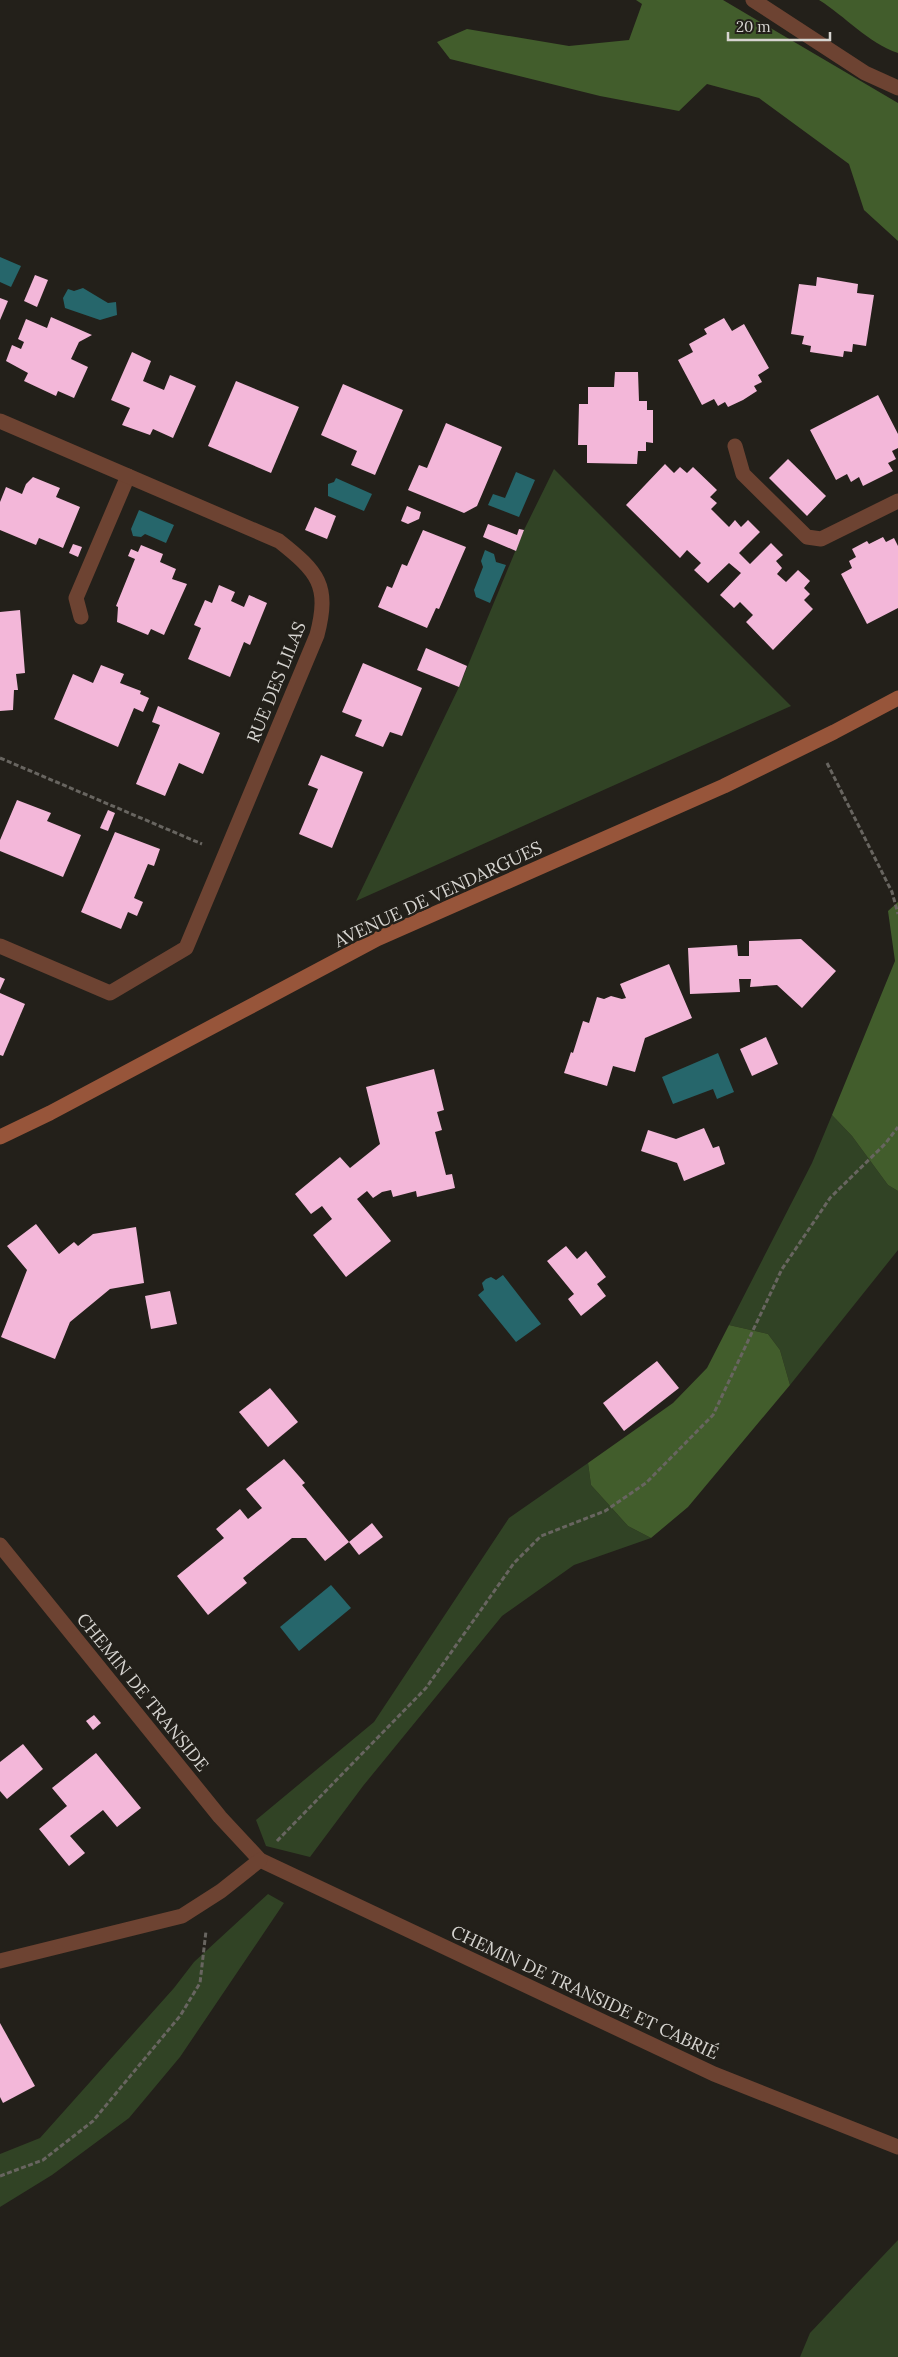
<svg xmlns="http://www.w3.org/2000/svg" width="898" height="2357" font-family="Lora,serif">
<rect width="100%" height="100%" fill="#23201a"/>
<g fill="#314325">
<path d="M554 469 791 706 356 901 459 687 524 530Z"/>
<path d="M832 1115 852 1136 888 1185 898 1191V1250L790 1385 780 1350 768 1334 729 1325 812 1163Z"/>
<path d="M588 1463 591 1485 628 1526 651 1538 574 1565 502 1616 363 1786 310 1857 266 1846 256 1820 374 1722 509 1518Z"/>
<path d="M268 1894 284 1903 180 2057 129 2118 52 2175 0 2207V2154L40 2138 174 1988 194 1962Z"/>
<path d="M898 2240V2357H800L810 2333Z"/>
</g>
<g fill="#425d2c">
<path d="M636 0H723L898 103V241L864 210 849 164 759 98 707 84 679 111 600 96 450 59 437 42 467 29 569 46 629 40 642 4Z"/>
<path d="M819 0H898V53C868 43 845 16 819 0Z"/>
<path d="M898 902V1191L888 1185 852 1136 832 1115 895 961 888 911Z"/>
<path d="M729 1325 768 1334 780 1350 790 1385 688 1507 651 1538 628 1526 591 1485 588 1463 673 1403 707 1368Z"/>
</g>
<g fill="#26666b">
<path d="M0 257 21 266 11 287 0 282Z"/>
<path d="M83 288 108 303 116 302 117 315 100 320 65 308 63 298 68 289 74 291Z"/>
<path d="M516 472 535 480 519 517 488 505 493 494 505 498Z"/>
<path d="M336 478 372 494 364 511 328 496V484L334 482Z"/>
<path d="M139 510 174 525 166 543 145 534 141 537 133 536 131 529Z"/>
<path d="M485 550 494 554 496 562 506 565 490 603 476 597 474 590 483 567 481 561Z"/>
<path d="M718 1053 734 1092 717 1099 713 1089 673 1104 662 1077Z"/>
<path d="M503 1275 541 1324 516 1342 478 1295 484 1290 482 1283 486 1279 491 1277 496 1280Z"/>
<path d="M331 1585 351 1608 299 1651 280 1627Z"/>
</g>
<g fill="#f3b7d9">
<path d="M35 275 48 280 37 307 24 301Z"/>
<path d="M817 277 858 284 857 293 874 295 866 346 853 344 852 352 844 351 843 357 810 352 811 346 802 344 804 336 791 334 799 284 816 286Z"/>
<path d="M0 298 8 301 0 320Z"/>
<path d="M51 317 92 335 79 342 71 359 88 367 74 398 58 391 56 396 24 381 28 373 6 361 12 345 21 349 24 342 18 339 26 319 47 328Z"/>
<path d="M724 318 732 331 744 324 769 368 758 375 762 382 754 386 757 391 743 400 728 407 725 402 718 406 714 399 702 405 678 360 693 352 689 344 707 334 704 329Z"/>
<path d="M132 352 151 361 143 381 164 390 170 375 196 386 173 438 153 429 150 435 122 425 130 408 111 400Z"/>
<path d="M615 372H638L639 401H647V410H653V443L646 442V451H638L637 464 587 463V445H578L579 404H588V387H614Z"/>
<path d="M236 381 299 407 271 473 208 446Z"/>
<path d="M343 384 403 410 375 475 351 465 357 451 321 435Z"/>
<path d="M878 395 898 434V448L892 451 896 459 888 463 893 471 863 486 859 477 851 482 847 474 836 480 810 430Z"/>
<path d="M446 423 502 447 477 506 464 513 408 490 419 465 427 468Z"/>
<path d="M788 459 826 496 807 516 769 478Z"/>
<path d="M665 464 674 473 680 467 687 473 693 467 717 490 710 497 717 503 711 509 729 527 735 520 741 527 748 520 760 532 739 553 750 564 771 543 783 555 776 561 782 568 777 574 786 582 798 570 810 581 804 588 810 594 804 600 813 609 773 650 746 622 753 615 740 602 734 608 720 595 741 573 729 563 708 583 694 570 701 563 687 550 680 558 626 505Z"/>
<path d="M33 477 60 488 56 497 80 507 63 548 39 538 36 545 0 530V502L6 487 22 494 26 484Z"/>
<path d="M407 506 421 512 419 519 408 524 401 521Z"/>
<path d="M315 507 336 516 327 539 305 530Z"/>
<path d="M488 524 517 535 519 529 524 530 516 551 483 537Z"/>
<path d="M423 530 466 547 439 609 436 608 427 628 378 607 387 586 392 588 402 564 407 566Z"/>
<path d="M883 537 886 542 894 538 898 546V608L867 624 841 574 852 568 849 561 856 557 852 549 867 541 869 544Z"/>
<path d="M73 544 82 547 78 557 69 553Z"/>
<path d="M141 545 163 554 160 562 176 569 172 579 187 584 164 635 151 629 148 635 117 622 118 607 116 606 135 559 128 556 131 549 138 552Z"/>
<path d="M219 585 235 592 231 601 244 607 249 595 267 603 250 645 244 642 230 677 188 659 201 628 194 625 205 600 212 603Z"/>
<path d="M20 610 25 673 16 674 18 690H14L13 710 0 711V612Z"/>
<path d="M426 648 467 666 459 687 417 670Z"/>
<path d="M363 663 422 688 402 736 390 732 383 747 355 736 362 720 342 712Z"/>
<path d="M101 665 124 674 120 683 141 691 140 694 149 698 143 712 134 708 118 747 54 719 73 674 93 683Z"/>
<path d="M158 706 220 733 203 774 179 763 165 796 136 784 160 725 152 722Z"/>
<path d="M321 755 363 772 332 848 299 834 318 789 308 785Z"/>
<path d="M17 800 51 813 47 821 81 835 63 877 0 851V840Z"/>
<path d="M108 810 115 813 108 831 100 828Z"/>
<path d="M115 832 160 849 154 866 148 864 134 898 143 902 137 916 128 912 121 929 81 912Z"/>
<path d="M801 939 836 971 802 1008 777 985 750 987 751 979H739L740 992 690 994 688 948 737 945 738 956H749V941Z"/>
<path d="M669 964 692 1018 645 1038 635 1072 613 1066 607 1086 564 1073 571 1052 573 1053 583 1021 589 1023 597 997 604 999 611 996 622 999 626 998 620 984Z"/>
<path d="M0 977 5 979 0 990Z"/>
<path d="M0 993 25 1004 3 1056 0 1055Z"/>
<path d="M766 1037 778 1064 752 1076 740 1049Z"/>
<path d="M434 1069 444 1110 437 1112 442 1130 435 1132 446 1175 452 1174 455 1188 417 1197 416 1191 393 1197 391 1190 382 1192 373 1198 367 1191 357 1199 391 1241 346 1277 313 1235 332 1219 322 1206 311 1214 295 1194 340 1157 350 1168 380 1144 366 1087Z"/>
<path d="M704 1128 713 1148 719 1146 725 1164 684 1181 677 1163 641 1151 648 1130 676 1139Z"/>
<path d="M36 1224 59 1254 74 1242 78 1246 93 1234 136 1227 144 1283 110 1289 70 1322 55 1359 1 1337 27 1270 7 1246Z"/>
<path d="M566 1246 577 1259 586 1251 606 1277 597 1284 606 1296 581 1316 568 1299 574 1294 547 1261Z"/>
<path d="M170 1291 177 1324 151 1329 145 1296Z"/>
<path d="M657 1361 679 1388 624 1431 603 1403Z"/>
<path d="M270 1388 298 1422 268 1447 239 1412Z"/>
<path d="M284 1459 305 1483 302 1485 349 1542 325 1561 306 1538H292L243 1578 247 1583 208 1615 177 1576 224 1538 216 1529 240 1509 248 1519 262 1508 246 1489Z"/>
<path d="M372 1523 383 1537 359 1555 349 1542Z"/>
<path d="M94 1715 101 1723 93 1730 86 1721Z"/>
<path d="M23 1744 43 1769 7 1799 0 1791V1762Z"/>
<path d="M96 1753 141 1808 117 1827 103 1810 70 1836 85 1853 69 1866 39 1829 67 1806 52 1788Z"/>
<path d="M0 2023 35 2086 3 2103 0 2097Z"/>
</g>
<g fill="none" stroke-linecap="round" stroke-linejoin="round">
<g stroke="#686560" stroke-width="3" stroke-dasharray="5 2.5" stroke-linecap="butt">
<path d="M0 758 202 844"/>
<path d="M827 763 892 892 898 914"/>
<path d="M277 1841 426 1688 514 1563 541 1536 605 1511 646 1483 713 1415 782 1269 830 1198 885 1144 898 1127"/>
<path d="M0 2176 43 2160 93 2121 180 2016 200 1983 206 1931"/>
</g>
<path stroke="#6d4332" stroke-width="15" d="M81 617 76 598 128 476"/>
<g stroke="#6d4332" stroke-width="15">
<path d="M753 0 865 73 898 88"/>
<path d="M0 421 279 541C318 572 330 585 317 635L186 948 110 993 0 946"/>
<path d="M735 446 743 474 807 537 821 539 898 501"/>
<path d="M0 1545 220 1817 260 1860 714 2074 898 2147"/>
<path d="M0 1961 182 1916 221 1891 260 1860"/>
</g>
<path stroke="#97553a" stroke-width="15" d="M0 1137 50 1113 377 939 724 786 834 732 898 698"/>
</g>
<g text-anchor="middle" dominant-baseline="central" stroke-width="5" stroke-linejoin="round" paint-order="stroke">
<g font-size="18" fill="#d6d4d0" stroke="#23201a">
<text transform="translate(276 682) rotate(-68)">RUE DES LILAS</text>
<text transform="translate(438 894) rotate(-25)">AVENUE DE VENDARGUES</text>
<text transform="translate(143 1692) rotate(51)">CHEMIN DE TRANSIDE</text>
<text transform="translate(585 1992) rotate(25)">CHEMIN DE TRANSIDE ET CABRIÉ</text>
</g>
</g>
<path d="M728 32v8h102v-8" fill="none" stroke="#d6d4d0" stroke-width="2.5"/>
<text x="736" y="32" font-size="15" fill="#d6d4d0" stroke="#23201a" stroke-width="4" paint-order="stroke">20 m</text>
</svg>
